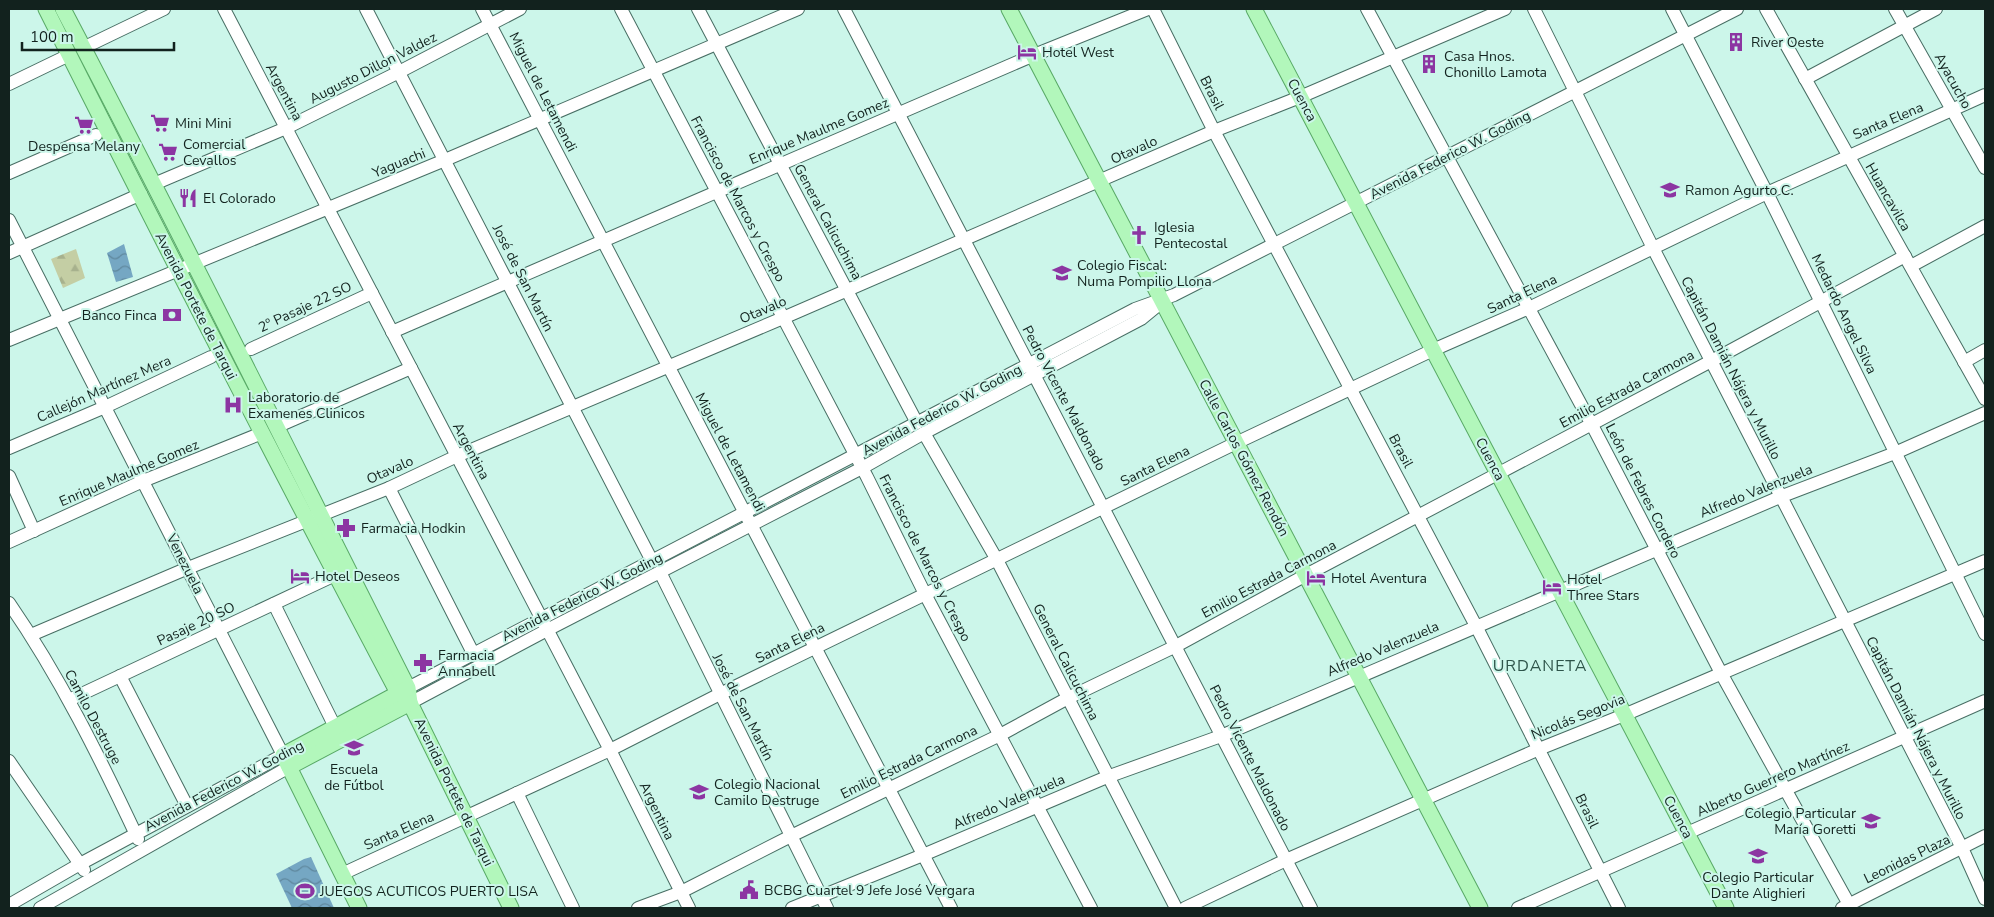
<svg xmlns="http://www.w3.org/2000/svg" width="1994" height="917" font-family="'Nunito Sans',sans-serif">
<defs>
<pattern id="forest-firs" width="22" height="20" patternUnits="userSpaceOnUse" patternTransform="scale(1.25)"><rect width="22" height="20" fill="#c4cea4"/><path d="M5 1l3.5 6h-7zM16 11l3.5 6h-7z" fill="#a7b18d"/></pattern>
<pattern id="water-waves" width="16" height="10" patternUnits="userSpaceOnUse" patternTransform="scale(1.25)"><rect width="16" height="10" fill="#75a7c3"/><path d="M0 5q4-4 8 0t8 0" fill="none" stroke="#5f889e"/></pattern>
</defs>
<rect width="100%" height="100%" fill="#ccf6ea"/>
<path fill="url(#forest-firs)" d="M76 249 85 278 63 288 51 259Z"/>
<g fill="url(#water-waves)">
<path d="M124 244 133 277 116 282 107 253Z"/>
<path d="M311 857 334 908H292L276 874 304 859Z"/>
</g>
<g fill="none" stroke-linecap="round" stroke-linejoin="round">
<g stroke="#486e64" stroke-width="14">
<g id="minor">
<path d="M224 9 610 750 689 908"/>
<path d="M366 9 652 561"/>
<path d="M482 9 951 908"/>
<path d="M621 9 867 477 925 594 1091 908"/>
<path d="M698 9 917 423"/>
<path d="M844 9 1311 908"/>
<path d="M1153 9 1214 131 1476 626 1619 908"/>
<path d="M1367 9 1592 425 1721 673 1851 908"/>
<path d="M1534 9 1653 248 1962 848 1985 899"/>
<path d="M1672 9 1767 193 1985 634"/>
<path d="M1766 9 1985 399"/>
<path d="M1895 9 1985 168"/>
<path d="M83 48 164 9"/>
<path d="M1805 79 1936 9"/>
<path d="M9 84 69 55"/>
<path d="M9 173 96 135"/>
<path d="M154 184 286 128 399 72 520 9"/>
<path d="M9 220 283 755 80 864 9 905"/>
<path d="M9 253 141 194"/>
<path d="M1911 266 1985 226"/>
<path d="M392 332 1034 55 1148 9"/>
<path d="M9 340 445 160 798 9"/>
<path d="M251 349 372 293"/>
<path d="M1964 362 1985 350"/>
<path d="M276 427 411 368"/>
<path d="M924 433 997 560 1176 908"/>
<path d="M9 448 105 407 211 357"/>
<path d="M9 476 34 531"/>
<path d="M389 488 473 653"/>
<path d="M9 542 143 481 262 433"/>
<path d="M660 572 827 908"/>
<path d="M9 603C60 677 100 758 138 839"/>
<path d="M274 604 335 727"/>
<path d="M31 635 188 568 389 488 457 456 783 318 1214 131 1300 97 1505 9"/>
<path d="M120 676 187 806"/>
<path d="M408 688 1135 309 1174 295 1737 9"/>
<path d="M69 700 335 575"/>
<path d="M410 703 547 630 862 468 924 433 1141 319 1158 305"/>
<path d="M9 761 84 870"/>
<path d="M517 793 573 908"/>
<path d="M342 874 610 750 720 694 1236 443 1433 350 1529 308 1767 193 1985 95"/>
<path d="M40 908 289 767"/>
<path d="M638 908 681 892 791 836 1000 735 1068 698 1176 646 1306 575 1715 359 1905 256"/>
<path d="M792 908 923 855 1107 777 1221 736 1780 497 1895 453 1985 413"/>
<path d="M1185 908 1286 860 1539 749 1624 715 1985 561"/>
<path d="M1518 908 1985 701"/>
<path d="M1842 908 1985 836"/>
</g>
</g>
<g stroke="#58a966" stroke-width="17">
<g id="major">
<path d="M46 9C161 238 278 466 398 693L410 703"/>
<path d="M63 9C181 233 293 461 408 688L410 703 511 908"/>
<path d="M1009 9 1480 908"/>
<path d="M1254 9 1726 908"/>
<path d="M289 767 410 703"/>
<path d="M359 908 283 755 406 689"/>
</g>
</g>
<use href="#minor" stroke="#fff" stroke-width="12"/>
<use href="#major" stroke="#b2f7bb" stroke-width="15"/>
</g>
<defs>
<g id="building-bare" transform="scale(1.5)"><path d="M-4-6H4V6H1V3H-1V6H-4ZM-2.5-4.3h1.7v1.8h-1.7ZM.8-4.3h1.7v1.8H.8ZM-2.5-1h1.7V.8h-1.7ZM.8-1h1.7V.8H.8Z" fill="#8c35a2" stroke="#ccf6ea" stroke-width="2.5" paint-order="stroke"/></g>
<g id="hotel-bare" transform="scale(1.5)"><path d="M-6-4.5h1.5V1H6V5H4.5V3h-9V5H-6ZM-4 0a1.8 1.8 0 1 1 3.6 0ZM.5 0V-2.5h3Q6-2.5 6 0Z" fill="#8c35a2" stroke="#ccf6ea" stroke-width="2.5" paint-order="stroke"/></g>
<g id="supermarket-bare" transform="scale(1.5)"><path d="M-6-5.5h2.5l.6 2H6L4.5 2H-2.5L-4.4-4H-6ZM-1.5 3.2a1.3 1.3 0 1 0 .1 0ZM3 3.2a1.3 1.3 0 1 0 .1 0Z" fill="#8c35a2" stroke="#ccf6ea" stroke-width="2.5" paint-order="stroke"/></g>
<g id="school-bare" transform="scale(1.5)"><path d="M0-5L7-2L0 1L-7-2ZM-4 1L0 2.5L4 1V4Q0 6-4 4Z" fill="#8c35a2" stroke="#ccf6ea" stroke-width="2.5" paint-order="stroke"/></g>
<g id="restaurant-bare" transform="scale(1.5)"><path d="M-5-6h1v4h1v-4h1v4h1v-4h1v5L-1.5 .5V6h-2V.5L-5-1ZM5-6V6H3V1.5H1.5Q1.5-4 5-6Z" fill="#8c35a2" stroke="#ccf6ea" stroke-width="2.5" paint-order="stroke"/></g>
<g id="church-bare" transform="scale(1.5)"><path d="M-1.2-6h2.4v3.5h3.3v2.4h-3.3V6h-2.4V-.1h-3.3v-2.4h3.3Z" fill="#8c35a2" stroke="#ccf6ea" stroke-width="2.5" paint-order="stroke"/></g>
<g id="bank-bare" transform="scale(1.5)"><path d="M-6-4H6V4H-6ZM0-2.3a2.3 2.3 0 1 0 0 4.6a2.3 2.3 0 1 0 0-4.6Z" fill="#8c35a2" stroke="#ccf6ea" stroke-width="2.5" paint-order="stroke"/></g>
<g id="hospital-bare" transform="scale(1.5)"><path d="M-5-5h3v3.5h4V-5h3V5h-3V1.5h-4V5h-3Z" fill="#8c35a2" stroke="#ccf6ea" stroke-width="2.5" paint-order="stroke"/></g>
<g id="pharmacy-bare" transform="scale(1.5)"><path d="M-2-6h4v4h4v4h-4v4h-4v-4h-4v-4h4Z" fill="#8c35a2" stroke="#ccf6ea" stroke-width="2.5" paint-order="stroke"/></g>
<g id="civic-bare" transform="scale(1.5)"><path d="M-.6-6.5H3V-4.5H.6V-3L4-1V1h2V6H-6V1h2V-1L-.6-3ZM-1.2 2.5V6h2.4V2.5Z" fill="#8c35a2" stroke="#ccf6ea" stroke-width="2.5" paint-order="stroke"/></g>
<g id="stadium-bare" transform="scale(1.5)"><path d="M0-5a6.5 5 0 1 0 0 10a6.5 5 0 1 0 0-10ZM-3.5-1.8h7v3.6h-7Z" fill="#8c35a2" stroke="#ccf6ea" stroke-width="2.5" paint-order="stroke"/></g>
</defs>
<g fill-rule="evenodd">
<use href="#building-bare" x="1736" y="42"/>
<use href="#hotel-bare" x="1027" y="52"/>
<use href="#building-bare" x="1429" y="64"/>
<use href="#supermarket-bare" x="160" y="123"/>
<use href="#supermarket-bare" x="84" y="125"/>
<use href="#supermarket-bare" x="168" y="152"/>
<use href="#school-bare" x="1670" y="190"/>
<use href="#restaurant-bare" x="188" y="198"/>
<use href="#church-bare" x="1139" y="235"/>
<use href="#school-bare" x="1062" y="273"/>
<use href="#bank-bare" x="172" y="315"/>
<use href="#hospital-bare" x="233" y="405"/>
<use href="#pharmacy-bare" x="346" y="528"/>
<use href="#hotel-bare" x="300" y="576"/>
<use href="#hotel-bare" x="1316" y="578"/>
<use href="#hotel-bare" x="1552" y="587"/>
<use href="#pharmacy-bare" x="423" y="663"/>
<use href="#school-bare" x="354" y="748"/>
<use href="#school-bare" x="699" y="792"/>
<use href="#school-bare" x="1871" y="821"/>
<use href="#school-bare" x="1758" y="856"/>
<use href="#civic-bare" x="749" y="890"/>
<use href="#stadium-bare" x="305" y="891"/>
</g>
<g text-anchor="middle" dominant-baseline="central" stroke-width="4" stroke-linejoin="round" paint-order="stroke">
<g font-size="14" fill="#12221e" stroke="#ccf6ea" text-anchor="start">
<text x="1751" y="42">River Oeste</text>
<text x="1042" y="52">Hotel West</text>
<text x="1444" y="56">Casa Hnos.<tspan x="1444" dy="16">Chonillo Lamota</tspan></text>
<text x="175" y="123">Mini Mini</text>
<text x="183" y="144">Comercial<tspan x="183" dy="16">Cevallos</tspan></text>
<text x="84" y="146" text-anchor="middle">Despensa Melany</text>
<text x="1685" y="190">Ramon Agurto C.</text>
<text x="203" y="198">El Colorado</text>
<text x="1154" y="227">Iglesia<tspan x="1154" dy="16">Pentecostal</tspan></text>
<text x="1077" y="265">Colegio Fiscal:<tspan x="1077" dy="16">Numa Pompilio Llona</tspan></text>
<text x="157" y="315" text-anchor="end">Banco Finca</text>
<text x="248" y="397">Laboratorio de<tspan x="248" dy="16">Examenes Clinicos</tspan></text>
<text x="361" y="528">Farmacia Hodkin</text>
<text x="315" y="576">Hotel Deseos</text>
<text x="1331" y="578">Hotel Aventura</text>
<text x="1567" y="579">Hotel<tspan x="1567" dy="16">Three Stars</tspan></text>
<text x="438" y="655">Farmacia<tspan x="438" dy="16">Annabell</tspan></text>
<text x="354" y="769" text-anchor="middle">Escuela<tspan x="354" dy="16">de Fútbol</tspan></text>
<text x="714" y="784">Colegio Nacional<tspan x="714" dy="16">Camilo Destruge</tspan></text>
<text x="1856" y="813" text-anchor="end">Colegio Particular<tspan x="1856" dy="16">María Goretti</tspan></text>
<text x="1758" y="877" text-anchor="middle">Colegio Particular<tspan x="1758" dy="16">Dante Alighieri</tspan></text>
<text x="764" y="890">BCBG Cuartel 9 Jefe José Vergara</text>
<text x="320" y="891">JUEGOS ACUTICOS PUERTO LISA</text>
</g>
<g font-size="14" fill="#12221e" stroke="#ccf6ea">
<text transform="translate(373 68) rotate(-27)">Augusto Dillon Valdez</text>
<text transform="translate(1953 81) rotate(61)">Ayacucho</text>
<text transform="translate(284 92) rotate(62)">Argentina</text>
<text transform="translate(543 92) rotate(63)">Miguel de Letamendi</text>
<text transform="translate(1212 93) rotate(63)">Brasil</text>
<text transform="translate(1302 100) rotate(62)">Cuenca</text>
<text transform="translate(1888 121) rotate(-23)">Santa Elena</text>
<text transform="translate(819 131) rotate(-23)">Enrique Maulme Gomez</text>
<text transform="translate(1134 150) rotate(-24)">Otavalo</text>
<text transform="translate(1450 155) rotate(-27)">Avenida Federico W. Goding</text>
<text transform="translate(399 163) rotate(-22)">Yaguachi</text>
<text transform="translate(1888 197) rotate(60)">Huancavilca</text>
<text transform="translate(738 199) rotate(62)">Francisco de Marcos y Crespo</text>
<text transform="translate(828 222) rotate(62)">General Calicuchima</text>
<text transform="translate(523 278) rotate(63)">José de San Martín</text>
<text transform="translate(1522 294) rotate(-25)">Santa Elena</text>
<text transform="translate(196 306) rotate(63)">Avenida Portete de Tarqui</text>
<text transform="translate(305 307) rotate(-25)">2º Pasaje 22 SO</text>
<text transform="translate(763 310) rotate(-23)">Otavalo</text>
<text transform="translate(1844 314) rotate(64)">Medardo Angel Silva</text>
<text transform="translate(1731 368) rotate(63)">Capitán Damián Nájera y Murillo</text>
<text transform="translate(104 389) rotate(-24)">Callejón Martínez Mera</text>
<text transform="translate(1627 389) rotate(-28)">Emilio Estrada Carmona</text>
<text transform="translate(1064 398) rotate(62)">Pedro Vicente Maldonado</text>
<text transform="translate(942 410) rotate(-28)">Avenida Federico W. Goding</text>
<text transform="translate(471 451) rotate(62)">Argentina</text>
<text transform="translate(1401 451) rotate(62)">Brasil</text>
<text transform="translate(730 452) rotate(62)">Miguel de Letamendi</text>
<text transform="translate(1244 458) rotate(62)">Calle Carlos Gómez Rendón</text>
<text transform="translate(1490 459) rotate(62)">Cuenca</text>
<text transform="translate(1155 466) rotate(-26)">Santa Elena</text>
<text transform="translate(390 470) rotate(-24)">Otavalo</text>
<text transform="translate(129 473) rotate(-23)">Enrique Maulme Gomez</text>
<text transform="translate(1643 491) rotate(63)">León de Febres Cordero</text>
<text transform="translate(1756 491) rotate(-22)">Alfredo Valenzuela</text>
<text transform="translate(925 558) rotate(63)">Francisco de Marcos y Crespo</text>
<text transform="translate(185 564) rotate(63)">Venezuela</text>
<text transform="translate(1269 579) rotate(-28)">Emilio Estrada Carmona</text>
<text transform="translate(582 597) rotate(-27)">Avenida Federico W. Goding</text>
<text transform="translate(196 624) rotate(-25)">Pasaje 20 SO</text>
<text transform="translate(790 643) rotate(-26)">Santa Elena</text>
<text transform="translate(1383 649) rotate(-23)">Alfredo Valenzuela</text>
<text transform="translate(1066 662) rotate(63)">General Calicuchima</text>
<text transform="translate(743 707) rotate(63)">José de San Martín</text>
<text transform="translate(93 717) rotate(62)">Camilo Destruge</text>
<text transform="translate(1578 717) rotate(-22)">Nicolás Segovia</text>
<text transform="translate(1916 728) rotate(63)">Capitán Damián Nájera y Murillo</text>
<text transform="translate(1250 758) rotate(63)">Pedro Vicente Maldonado</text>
<text transform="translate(909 762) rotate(-26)">Emilio Estrada Carmona</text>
<text transform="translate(1773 779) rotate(-24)">Alberto Guerrero Martínez</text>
<text transform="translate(224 786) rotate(-28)">Avenida Federico W. Goding</text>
<text transform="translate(454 792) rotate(64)">Avenida Portete de Tarqui</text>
<text transform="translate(1009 802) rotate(-23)">Alfredo Valenzuela</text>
<text transform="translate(657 811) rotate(64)">Argentina</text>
<text transform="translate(1587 811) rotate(64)">Brasil</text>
<text transform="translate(1678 817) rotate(62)">Cuenca</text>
<text transform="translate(399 831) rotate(-24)">Santa Elena</text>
<text transform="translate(1907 859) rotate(-26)">Leonidas Plaza</text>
</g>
<g font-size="16" letter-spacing="1" fill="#2e544a" stroke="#ccf6ea">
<text x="1540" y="666">URDANETA</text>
</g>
</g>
<rect width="1994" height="917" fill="none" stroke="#12221e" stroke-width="20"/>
<path d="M22 42v8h152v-8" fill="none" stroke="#12221e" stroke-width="2.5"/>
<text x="30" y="42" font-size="15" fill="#12221e" stroke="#ccf6ea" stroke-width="4" paint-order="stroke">100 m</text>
</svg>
